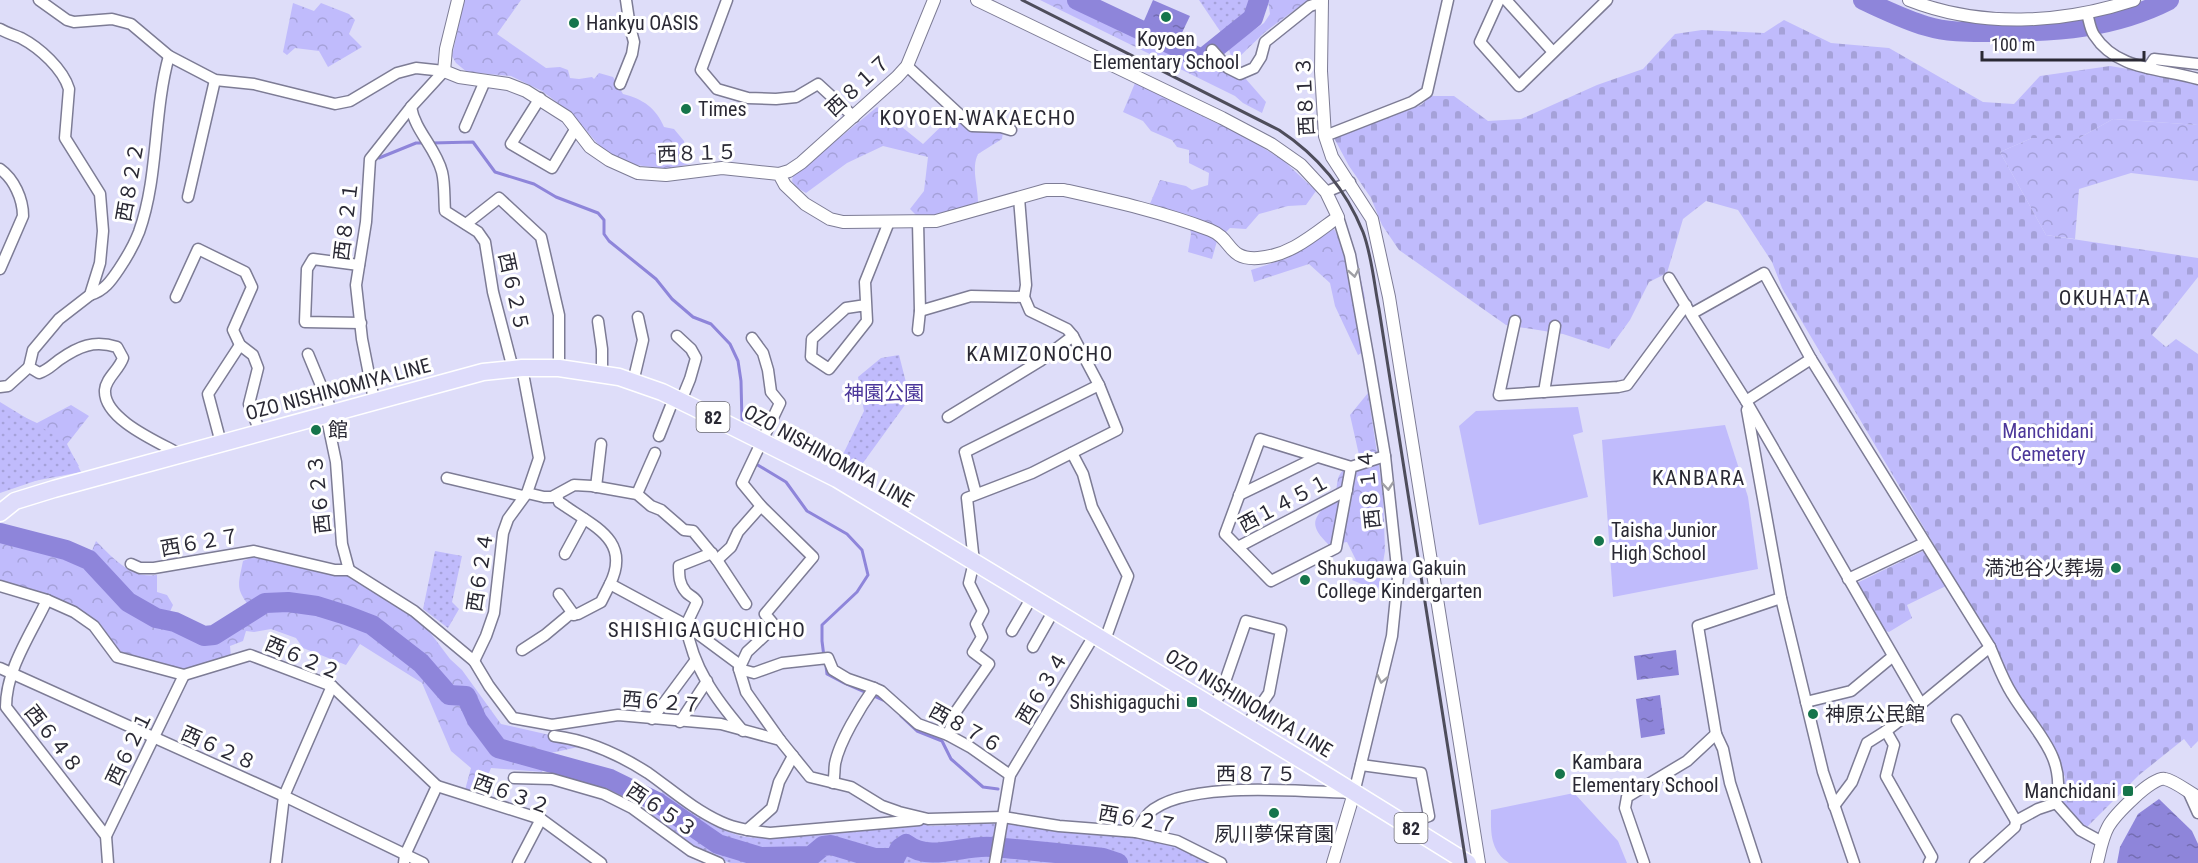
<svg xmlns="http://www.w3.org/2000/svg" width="2198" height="863" font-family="'Roboto Condensed','Noto Sans JP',sans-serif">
<defs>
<pattern id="forest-crowns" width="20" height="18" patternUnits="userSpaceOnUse" patternTransform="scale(1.5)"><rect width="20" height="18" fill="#c0bbfc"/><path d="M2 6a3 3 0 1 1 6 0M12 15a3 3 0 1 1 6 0" fill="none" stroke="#a5a1d9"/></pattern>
<pattern id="cemetery-stones" width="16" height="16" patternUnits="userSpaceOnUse" patternTransform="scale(1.5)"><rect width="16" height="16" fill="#c0bbfc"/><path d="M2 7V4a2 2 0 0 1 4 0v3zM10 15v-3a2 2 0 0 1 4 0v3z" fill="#a5a1d9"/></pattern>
<pattern id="park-dots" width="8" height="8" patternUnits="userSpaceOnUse" patternTransform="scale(1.5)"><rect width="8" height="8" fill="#c0bbfc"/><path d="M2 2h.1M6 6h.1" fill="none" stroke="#a5a1d9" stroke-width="1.8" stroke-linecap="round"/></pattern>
<pattern id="water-ripples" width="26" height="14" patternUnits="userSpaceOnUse" patternTransform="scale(1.5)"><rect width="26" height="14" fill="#8e85da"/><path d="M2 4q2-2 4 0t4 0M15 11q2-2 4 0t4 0" fill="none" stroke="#746db2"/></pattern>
</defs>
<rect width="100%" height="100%" fill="#deddf9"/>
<g fill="#c0bbfc">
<path d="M1578 407 1583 432 1573 435 1588 497 1479 525 1459 426 1476 411Z"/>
<path d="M1725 425 1748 497 1758 569 1613 597 1602 440Z"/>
<path d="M1574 793 1618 841 1627 863H1509C1489 850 1491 831 1491 810Z"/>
</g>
<g fill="url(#forest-crowns)">
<path d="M464 0H521L497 34 546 68 560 67 568 70 570 78 579 79 592 77 594 79 599 73 613 77 623 94C643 99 656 108 664 127L674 129 684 141 690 164 667 169 636 165 619 158 603 150 571 113 542 91 511 76 467 72 456 63 452 56Z"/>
<path d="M1040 0H1086L1201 57 1207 51 1235 77 1245 78 1266 102 1262 113 1243 103 1235 96Z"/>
<path d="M1268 0H1308L1265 32 1237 59 1231 55 1228 48 1264 23 1270 14Z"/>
<path d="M293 3 314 11 321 3 349 14 355 20 349 34 362 47 328 67 319 51 295 48 287 55 283 52Z"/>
<path d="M1135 83 1245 137 1283 160 1316 191 1306 205 1288 206 1259 214 1246 229 1230 228 1217 241 1212 259 1188 252 1191 234 1188 215 1149 206 1160 180 1186 186 1192 190 1208 185 1209 173 1189 163V150L1177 147 1172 140 1151 131 1143 121 1123 112Z"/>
<path d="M877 107 923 144 954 114 1003 132 1002 139 978 154C971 168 978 186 978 202L938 216 918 217 910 209 924 191 928 157 883 146 847 163 806 193 796 187 792 181 793 176Z"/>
<path d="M2113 119 2198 125V181L2131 173 2079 189 2075 239 2046 235 2000 152 2032 138H2079Z"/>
<path d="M1334 229 1341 242 1355 253 1365 298 1358 314 1365 351 1358 355 1335 306 1330 283 1309 264 1254 282 1251 270 1288 258Z"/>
<path d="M1368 393 1383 493 1385 551 1378 591 1352 580 1360 568 1347 542 1329 545C1303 520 1319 517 1334 494 1338 489 1336 482 1339 476 1343 468 1353 461 1359 455L1350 415Z"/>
<path d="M71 405 89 416 67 444 81 472 3 487 0 406 37 423Z"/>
<path d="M5 529 91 553 96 541C113 558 131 579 157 575V592L167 595 173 605 168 616 178 632 201 642 254 613C236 588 237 590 243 561L255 556 349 570 414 611 450 659 462 670 501 724 554 736 578 747 551 753 542 772 491 768 480 794 465 790 471 768 451 751 422 683 360 644 346 665 303 648 296 638 271 629 254 632 246 631 243 641 230 646 231 657 184 670 122 653 98 622 50 595 0 581V540Z"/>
</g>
<g fill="url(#cemetery-stones)">
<path d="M1784 20 1831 43 1889 48 1983 102 2014 104 2040 76 2110 66 2182 78 2198 85V125L2113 119 2079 138H2032L2000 152 2046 235 2198 258V277L2152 335 2166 347 2176 339 2198 354V741L2191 748 2184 739 2139 775 2086 828 2061 802 2065 777 2046 737 2015 691 1994 646 1782 288 1772 262 1738 210 1706 201 1683 219 1667 273 1649 282 1630 320 1609 349 1563 334 1506 325 1399 250 1382 225 1371 198 1349 166 1334 138 1421 105 1431 96H1454L1488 121 1521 119 1597 85 1643 69 1675 34 1702 30 1764 33Z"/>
<path d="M1923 551 1946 586 1907 605 1912 618 1889 632 1883 630 1857 583Z"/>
</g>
<g fill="url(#park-dots)">
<path d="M1199 0H1254L1250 9 1222 34Z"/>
<path d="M899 355 910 398 847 485 832 477 864 411 858 377 881 358Z"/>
<path d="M0 402 64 441 79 466 0 493Z"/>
<path d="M435 551 462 556 452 602 459 609 448 628 423 609Z"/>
<path d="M663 791C687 809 715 831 746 837 754 838 762 837 770 838L925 824 930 826 1008 823 1054 831 1137 837 1180 847 1210 863H730L692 846 647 812Z"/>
</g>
<g fill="url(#water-ripples)">
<path d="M1153 0 1190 16 1179 39 1143 23Z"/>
<path d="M1676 650 1679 675 1637 680 1634 656Z"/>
<path d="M1660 695 1665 734 1641 738 1636 699Z"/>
<path d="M2159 799 2192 831 2198 844V863H2117L2120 847 2138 814Z"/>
</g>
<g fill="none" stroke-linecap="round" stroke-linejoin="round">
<g stroke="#8e85da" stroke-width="3">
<path d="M432 143 473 142 495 172 534 184 556 197 598 213 604 220V234L609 241 656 279 672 299 693 317 711 324 730 344 738 361 741 381 742 422"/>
<path d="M379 158 416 143H425"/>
<path d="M756 464 786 482 807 511 847 534 862 550 868 575 857 592 822 625V641L824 657"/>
<path d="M826 666 827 674 844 683 885 701"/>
<path d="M901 716 917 731 942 741 951 759 983 787 998 789"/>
</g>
<g stroke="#8e85da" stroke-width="20">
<path d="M1077 0 1202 59 1253 18 1259 0"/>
<path d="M1863 0C1883 9 1905 20 1926 26 1949 33 1972 32 1995 32 2056 32 2114 28 2169 0"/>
<path d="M0 533 66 550 89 560 128 602 156 618 175 622 204 636 214 635 265 603 288 602 317 606 346 615 372 625 421 663 449 695 466 696 477 720 498 748 610 779 657 802 718 844 761 857 811 856 823 846 831 845 875 858H895L900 848 906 844C931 863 964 844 992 847 1029 850 1066 854 1103 858L1118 863"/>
</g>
<g stroke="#7d7c95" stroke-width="13">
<g id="minor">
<path d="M39 0 67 20 74 22 112 19 131 24 169 56 215 80 254 84 335 104 350 101 397 73 416 68 444 71"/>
<path d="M727 0 701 70 717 89 748 98 776 99 796 97 818 84 854 117"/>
<path d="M1499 0 1480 42 1519 86 1607 0"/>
<path d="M1506 0 1553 52"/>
<path d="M2087 13C2089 20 2090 29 2094 35 2117 71 2161 68 2198 79"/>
<path d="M0 29C7 33 14 35 21 38 40 48 63 69 69 89L65 138 100 194 103 231 100 263 90 295 59 319 33 350 29 367 39 373C48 370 52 365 59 360 79 346 94 340 117 347L123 358C119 370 106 378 105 390 103 419 158 442 180 454"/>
<path d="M1212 50 1228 68 1240 74 1254 68 1261 57 1265 42 1310 6 1322 2"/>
<path d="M907 66 972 126 1001 127 1011 130"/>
<path d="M2148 68 2154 59 2198 64"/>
<path d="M620 84 632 54 634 42 630 27 626 0"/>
<path d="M540 98 511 144 552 168 576 128"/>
<path d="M411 107C415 131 436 148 442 172 445 184 444 199 445 211L478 232 485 242 493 292 513 369"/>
<path d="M465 127 485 81"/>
<path d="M1325 136 1412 102 1427 92 1448 0"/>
<path d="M0 169C14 179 23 199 23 216L0 269"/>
<path d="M1326 192 1350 182"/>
<path d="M188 197 215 80"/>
<path d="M918 222 920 311 971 296 1024 297"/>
<path d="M466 224 499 198 541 237 559 315V368"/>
<path d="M359 265 313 259 307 269 305 322 361 323"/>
<path d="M1669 278 1689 311"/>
<path d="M90 295C104 291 111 281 119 269 127 257 134 245 139 232 159 176 153 113 169 56"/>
<path d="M176 297 198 249 245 272 252 287 233 330 240 345 253 355 258 368 249 404 260 432"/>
<path d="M866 305 846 308 812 339 811 357 829 369 867 321 865 282 889 222"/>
<path d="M598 321 602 349V375"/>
<path d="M1515 321 1499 395 1618 387 1627 385 1686 305"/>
<path d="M918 330 920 311"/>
<path d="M677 336 691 349 696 358 690 379 681 401"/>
<path d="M1073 336 1099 385"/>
<path d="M752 338 763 353 768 370 771 392 780 403 742 483 761 506 813 557 765 614 775 626 747 652 739 669 746 692 780 740"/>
<path d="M308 354 332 412"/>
<path d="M633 382 643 340 638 317"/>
<path d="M0 387 8 386 29 367"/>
<path d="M1544 392 1555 326"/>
<path d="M374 400 362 339 356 285 366 222 370 159 411 107 444 71"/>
<path d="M1746 401 1811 359"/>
<path d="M1747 410 1781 598 1823 772 1854 863"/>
<path d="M326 414 336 462 342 544 349 570"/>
<path d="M948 417 1040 361 1073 336 1067 329 1030 311 1024 297 1026 285 1019 198"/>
<path d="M659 436 674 398"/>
<path d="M221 443 208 394 240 345"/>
<path d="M1072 453 1083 474 1092 507 1128 576 1105 640"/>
<path d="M1351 467 1336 548 1271 581 1225 534 1260 439 1351 467 1385 456"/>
<path d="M447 478 523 496"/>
<path d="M596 487 601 444"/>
<path d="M527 493 544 497H552L574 485 592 486 637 494 651 506 661 510 684 530 693 531 717 560 746 604"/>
<path d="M637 494 655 453"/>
<path d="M1239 495 1317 457"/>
<path d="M557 496 559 502 565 506C595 527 631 541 610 584L686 625C693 668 715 698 743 731"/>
<path d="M1238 547 1347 490"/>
<path d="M712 553 679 566C679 576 679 584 686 592 689 596 694 596 697 602L686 625 740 665"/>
<path d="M565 554 584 519"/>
<path d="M717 560 731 547 738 532 761 506"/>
<path d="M131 564 140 568H154L254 551 335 570H349L414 611 474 661 489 686 513 718 552 725 618 715 721 724 780 740 810 777 851 787 882 806 899 812 928 819 1003 817 1059 826 1136 832 1177 841 1221 863"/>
<path d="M1848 579 1924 543"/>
<path d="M0 586 47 600 74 612 94 626 117 657 184 675 250 655 332 686 437 786 405 855 404 863"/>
<path d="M559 594 574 615"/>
<path d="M47 600C31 634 6 669 6 707L106 836 108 863"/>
<path d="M1012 631 1032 597"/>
<path d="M1033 647 1054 610"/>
<path d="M522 650 545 635 569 615 578 614 601 602 610 584"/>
<path d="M474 661 486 636 494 613 503 533 508 519 527 493 539 458 522 368"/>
<path d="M0 668 284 796 423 863"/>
<path d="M739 669 754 673 782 663 828 658 833 670 848 679 874 688"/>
<path d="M1806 702 1851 691 1892 657"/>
<path d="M1921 704 1746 401 1691 314 1764 273 1811 359 1990 647C1997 663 2003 680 2012 694 2035 732 2067 756 2056 803"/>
<path d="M1213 706 1221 693 1246 621 1281 630 1269 693 1246 726"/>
<path d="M652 719 695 661"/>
<path d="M1957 720 2016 821"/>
<path d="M680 722 707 681"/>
<path d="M1886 731 1894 745 1886 776 1932 857 1929 863"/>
<path d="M948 735 957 710 989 664 973 652 982 637 976 624 983 611 969 583 974 562 967 498 1032 473 1117 430 1099 385 965 452 976 494"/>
<path d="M554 736C587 740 620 755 648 773 672 790 693 809 721 822 736 829 753 831 770 833L919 820"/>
<path d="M1361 765 1421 773 1429 816 1421 819 1414 830"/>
<path d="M514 778 552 779 604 794 632 808 691 851 719 863"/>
<path d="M833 783C835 776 834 771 835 764 839 742 861 706 874 688L881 691 918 724 948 735 970 747 1010 775"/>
<path d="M437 786 541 819 601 863"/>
<path d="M2189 793 2198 813"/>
<path d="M2056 803 2080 830 2102 842"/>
<path d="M1834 806 1852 782 1867 743 1886 731 1921 704 1990 647"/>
<path d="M747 830 772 808 779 782 793 756"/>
<path d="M1136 832C1140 826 1144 818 1149 813 1185 779 1305 792 1354 793L1392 636 1398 577 1385 456 1369 361 1350 255 1338 217"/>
<path d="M106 836 184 675"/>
<path d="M276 863 284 796 332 686"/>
<path d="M518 863 541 819"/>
<path d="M995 863 1010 775 1095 634"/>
<path d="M1644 863 1625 808 1627 797 1687 761 1716 734"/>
<path d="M1756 863 1730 783 1723 749 1716 734 1698 626 1781 598"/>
<path d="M1975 863 2015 827 2016 821 2038 809 2056 803"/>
</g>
</g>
<g stroke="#7d7c95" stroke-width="14">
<g id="tertiary">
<path d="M458 0 446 49 444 71 459 77 508 84 526 91 567 117 590 147 609 160 638 173 666 175 722 168 779 174 785 185 805 204 830 219 843 222 936 221 1046 190H1064C1113 201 1163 212 1210 230 1233 239 1227 260 1258 258 1290 256 1313 235 1338 217L1326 192 1301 165 1271 144 1222 118 977 0"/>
<path d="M1322 0 1321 71 1325 136 1332 157 1372 219 1389 297 1479 863"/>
<path d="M1909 0C1980 28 2062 24 2134 0"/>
<path d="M779 174 789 171 801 163 897 77 907 66 934 0"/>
<path d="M1333 863 1354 793"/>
<path d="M2097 863C2100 851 2102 838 2108 827 2114 816 2152 776 2165 779 2175 781 2188 792 2198 797"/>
</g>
</g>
<g stroke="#fff" stroke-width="19">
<path id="primary" d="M0 513 15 501 54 489 483 372 522 368H559L619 377 662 392 693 407 837 479 1318 770 1468 863"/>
</g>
<use href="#minor" stroke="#fff" stroke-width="10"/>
<use href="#tertiary" stroke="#fff" stroke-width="12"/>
<use href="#primary" stroke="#dedcfb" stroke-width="16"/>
<path stroke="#4e4d5b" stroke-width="3" d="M1022 0 1279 130C1317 155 1346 190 1363 232 1372 256 1374 284 1379 309L1466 863"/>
</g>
<defs><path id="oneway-chevron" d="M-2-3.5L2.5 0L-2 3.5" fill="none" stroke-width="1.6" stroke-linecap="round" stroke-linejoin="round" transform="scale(1.5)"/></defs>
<g stroke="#9f9fa4">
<use href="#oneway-chevron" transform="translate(1354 273) rotate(80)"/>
<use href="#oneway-chevron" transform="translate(1388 486) rotate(85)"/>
<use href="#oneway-chevron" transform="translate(1382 679) rotate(102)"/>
</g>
<g fill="#16754b" stroke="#fff" stroke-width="2">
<circle cx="1166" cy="17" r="6"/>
<circle cx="574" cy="23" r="6"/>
<circle cx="686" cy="109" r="6"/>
<circle cx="316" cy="430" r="6"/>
<circle cx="1599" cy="541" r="6"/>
<circle cx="2116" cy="568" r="6"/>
<circle cx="1305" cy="580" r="6"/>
<rect x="1186" y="696" width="12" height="12" rx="3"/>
<circle cx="1813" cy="714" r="6"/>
<circle cx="1560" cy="774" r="6"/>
<rect x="2122" y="785" width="12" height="12" rx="3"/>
<circle cx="1274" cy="813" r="6"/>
</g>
<g text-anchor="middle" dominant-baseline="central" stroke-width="6" stroke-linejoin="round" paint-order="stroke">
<g fill="#fff" stroke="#6a6971" stroke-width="1.5">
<rect x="696.5" y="402" width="33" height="30" rx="4.5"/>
<rect x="1394.5" y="813" width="33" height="30" rx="4.5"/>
</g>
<g font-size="18" font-weight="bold" fill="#2a2934">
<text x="713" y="417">82</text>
<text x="1411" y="828">82</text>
</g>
<g font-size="20" fill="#2a2934" stroke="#fff" text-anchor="start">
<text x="586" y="23">Hankyu OASIS</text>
<text x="1166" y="39" text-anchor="middle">Koyoen<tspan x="1166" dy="23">Elementary School</tspan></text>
<text x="698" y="109">Times</text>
<text x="328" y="430">館</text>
<text x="1611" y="530">Taisha Junior<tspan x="1611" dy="23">High School</tspan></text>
<text x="1317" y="568">Shukugawa Gakuin<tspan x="1317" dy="23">College Kindergarten</tspan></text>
<text x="2104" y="568" text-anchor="end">満池谷火葬場</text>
<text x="1180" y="702" text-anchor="end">Shishigaguchi</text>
<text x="1825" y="714">神原公民館</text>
<text x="1572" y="762">Kambara<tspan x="1572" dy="23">Elementary School</tspan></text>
<text x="2116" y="791" text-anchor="end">Manchidani</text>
<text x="1274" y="834" text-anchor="middle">夙川夢保育園</text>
</g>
<g font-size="20" fill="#2a2934" stroke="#fff">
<text transform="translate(858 85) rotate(-43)">西８１７</text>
<text transform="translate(1305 96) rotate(-93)">西８１３</text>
<text transform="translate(697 153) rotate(-2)">西８１５</text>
<text transform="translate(130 182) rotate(-80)">西８２２</text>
<text transform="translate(346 221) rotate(-83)">西８２１</text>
<text transform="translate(514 292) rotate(78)">西６２５</text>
<text transform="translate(338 389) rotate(-15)">OZO NISHINOMIYA LINE</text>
<text transform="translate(829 456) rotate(29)">OZO NISHINOMIYA LINE</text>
<text transform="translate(1369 489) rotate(-96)">西８１４</text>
<text transform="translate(319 494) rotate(-96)">西６２３</text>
<text transform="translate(1284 503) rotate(-28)">西１４５１</text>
<text transform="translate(200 542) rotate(-10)">西６２７</text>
<text transform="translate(480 572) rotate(-81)">西６２４</text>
<text transform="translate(303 658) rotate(23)">西６２２</text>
<text transform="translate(1042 688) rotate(-59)">西６３４</text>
<text transform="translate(662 702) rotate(5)">西６２７</text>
<text transform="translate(1249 703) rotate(31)">OZO NISHINOMIYA LINE</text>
<text transform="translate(966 728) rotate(29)">西８７６</text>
<text transform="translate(54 739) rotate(52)">西６４８</text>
<text transform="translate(129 748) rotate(-64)">西６２１</text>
<text transform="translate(219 748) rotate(24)">西６２８</text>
<text x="1256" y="774">西８７５</text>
<text transform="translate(512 794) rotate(20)">西６３２</text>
<text transform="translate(662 810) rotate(34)">西６５３</text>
<text transform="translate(1138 819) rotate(10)">西６２７</text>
</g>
<g font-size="20" fill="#4c379a" stroke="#fff">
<text x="884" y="393">神園公園</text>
<text x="2048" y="431">Manchidani<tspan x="2048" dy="23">Cemetery</tspan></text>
</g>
<g font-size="21" letter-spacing="1.5" fill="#2a2934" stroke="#fff">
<text x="978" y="118">KOYOEN-WAKAECHO</text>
<text x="2105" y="298">OKUHATA</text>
<text x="1040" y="354">KAMIZONOCHO</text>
<text x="1699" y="478">KANBARA</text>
<text x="707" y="630">SHISHIGAGUCHICHO</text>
</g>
</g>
<path d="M1982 51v9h162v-9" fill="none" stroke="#2a2934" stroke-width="3"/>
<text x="1991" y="51" font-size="18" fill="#2a2934" stroke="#ffffff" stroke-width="4.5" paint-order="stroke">100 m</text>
</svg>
